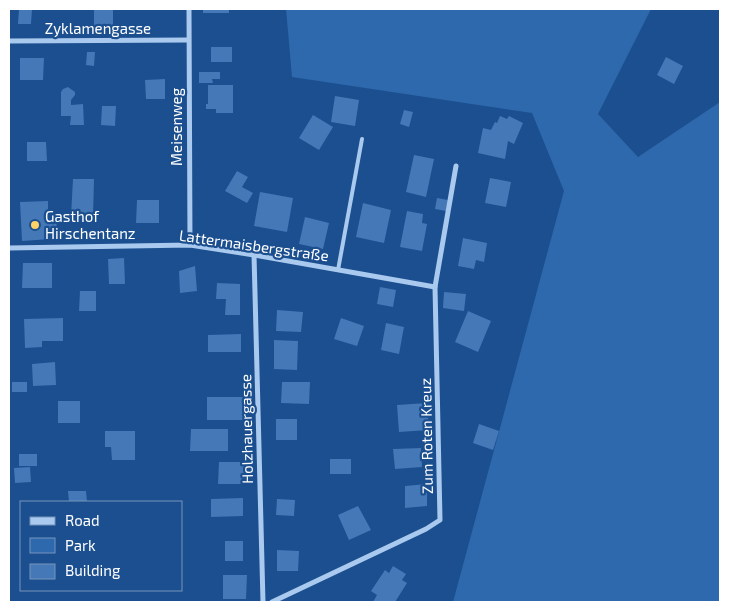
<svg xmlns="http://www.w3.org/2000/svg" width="729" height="611" font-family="'Exo 2',sans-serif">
<rect width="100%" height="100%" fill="#1b4f8f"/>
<path fill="#2e69ad" d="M286 9H651L598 114 638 157 720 102V602H453L564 191 532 113 292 77Z"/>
<g fill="#4478b7">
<path d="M19 9H32L31 24H18Z"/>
<rect x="94" y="9" width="19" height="17"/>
<rect x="203" y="9" width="26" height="4"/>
<rect x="211" y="47" width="21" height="15"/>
<path d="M87 52H95L94 66 86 65Z"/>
<path d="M666 57 683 66 674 84 657 75Z"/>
<path d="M20 58H44L43 80H20Z"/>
<path d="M199 72H220V79H212L213 83H199Z"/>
<path d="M165 79V99H146L145 80Z"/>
<path d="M208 85H233V113H216V109H206V104H208Z"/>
<path d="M68 87 75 92V95L71 100V105L83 104 84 125H70L71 116H61V92L63 89Z"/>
<path d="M335 96 359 100 355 126 331 122Z"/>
<path d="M102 106H116L115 126 101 125Z"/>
<path d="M404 110 413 112 409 127 400 124Z"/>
<path d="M313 115 333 127 319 150 299 138Z"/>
<path d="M500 116 507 119 509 116 523 123 514 144 508 141 505 159 478 153 483 128 491 130 495 122 497 123Z"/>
<path d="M27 142H46L47 161H27Z"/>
<path d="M414 155 434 159 426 197 406 192Z"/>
<path d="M237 171 248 177 242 187 253 193 247 203 225 191Z"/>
<path d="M490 178 511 182 506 207 485 203Z"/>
<path d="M73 179H94L93 217 71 216Z"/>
<path d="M260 192 293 198 287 232 254 226Z"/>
<path d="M437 198 448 200 446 211 435 209Z"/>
<path d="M137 200H159V223H136Z"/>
<path d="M48 201V221L56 220 57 228H51V239L22 241 20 202Z"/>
<path d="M363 203 391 210 384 243 356 237Z"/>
<path d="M407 211 423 214 422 223 427 224 422 251 400 247Z"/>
<path d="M305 217 329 223 323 249 299 244Z"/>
<path d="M463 238 487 243 484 262 476 260 474 269 458 266Z"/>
<path d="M124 258 125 284H109L108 259Z"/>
<path d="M23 263H52V288H22Z"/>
<path d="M195 266 197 291 180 293 179 271Z"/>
<path d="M217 283 240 284V315H225L226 299H216Z"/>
<path d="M380 287 396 290 393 307 377 304Z"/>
<path d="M80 291H96V311H79Z"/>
<path d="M444 292 466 294 464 311 443 308Z"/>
<path d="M277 310 303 312 301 332 276 331Z"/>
<path d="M468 311 491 321 478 352 455 342Z"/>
<path d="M63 318V341H42V347L25 348 24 319Z"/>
<path d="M341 318 364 326 357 346 334 339Z"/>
<path d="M386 323 404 327 399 354 381 350Z"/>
<path d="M241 334V352H208V335Z"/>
<path d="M274 340 298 341 297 370 274 369Z"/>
<path d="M55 362 56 385 33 386 32 364Z"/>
<rect x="12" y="382" width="15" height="10"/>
<path d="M282 382H310L309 404 281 403Z"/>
<rect x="207" y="397" width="37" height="23"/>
<rect x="58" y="401" width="22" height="22"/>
<path d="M427 403 429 430 399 432 397 405Z"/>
<rect x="276" y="419" width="21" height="21"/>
<path d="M479 424 499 431 493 450 473 443Z"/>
<path d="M191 429H228V451H190Z"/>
<path d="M105 431H135V460H112L111 447H105Z"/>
<path d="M421 448 422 467 395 469 393 449Z"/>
<rect x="19" y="454" width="18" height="12"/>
<rect x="330" y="459" width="21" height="15"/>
<path d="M219 462H245V484H218Z"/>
<path d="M30 467 31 482 15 483 14 468Z"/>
<path d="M427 484V506L405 508V486Z"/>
<path d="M68 491H86L87 502H69Z"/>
<path d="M243 498V516L211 517V499Z"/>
<path d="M277 499 295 500 294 516 276 515Z"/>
<path d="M358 506 371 530 349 540 338 515Z"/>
<rect x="225" y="541" width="18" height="20"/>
<path d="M277 550 299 551 298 571H277Z"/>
<path d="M393 566 406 574 402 580 407 583 395 602H373L377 595 371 591 385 570 389 573Z"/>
<path d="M223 575H247L246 599H223Z"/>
</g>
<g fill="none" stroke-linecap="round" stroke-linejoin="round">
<path stroke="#a9c9ee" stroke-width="4" d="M338 270 362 139"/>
<g stroke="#a9c9ee" stroke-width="5">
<path d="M189 9 190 245"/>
<path d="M9 41 188 40"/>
<path d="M9 248 190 245 254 255 435 287"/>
<path d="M254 255 263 602"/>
<path d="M272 602 426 529 440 520 435 287 456 166"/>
</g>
</g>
<circle fill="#ffd166" stroke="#1b4f8f" stroke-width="2" cx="35" cy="225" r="5"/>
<g text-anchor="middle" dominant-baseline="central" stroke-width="4.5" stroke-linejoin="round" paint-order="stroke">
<g font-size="15" fill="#fff" stroke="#1b4f8f">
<text x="98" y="28">Zyklamengasse</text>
<text transform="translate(176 127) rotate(-90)">Meisenweg</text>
<text transform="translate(254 245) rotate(8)">Lattermaisbergstraße</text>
<text transform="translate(246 429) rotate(-91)">Holzhauergasse</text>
<text transform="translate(426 436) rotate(-91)">Zum Roten Kreuz</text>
</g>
<g font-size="15" fill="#fff" stroke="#1b4f8f" text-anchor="start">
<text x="45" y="216">Gasthof<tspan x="45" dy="17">Hirschentanz</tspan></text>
</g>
</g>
<rect width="729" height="611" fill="none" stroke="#ffffff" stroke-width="20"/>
<rect x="20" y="501" width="162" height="90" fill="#1b4f8f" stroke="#7695bc"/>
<rect x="30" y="517" width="25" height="8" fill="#a9c9ee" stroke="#7695bc"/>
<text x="65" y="526" font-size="15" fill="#ffffff">Road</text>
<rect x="30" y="538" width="25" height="15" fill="#2e69ad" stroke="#7695bc"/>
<text x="65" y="551" font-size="15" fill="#ffffff">Park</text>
<rect x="30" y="564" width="25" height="15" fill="#4478b7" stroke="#7695bc"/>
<text x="65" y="576" font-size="15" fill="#ffffff">Building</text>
</svg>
